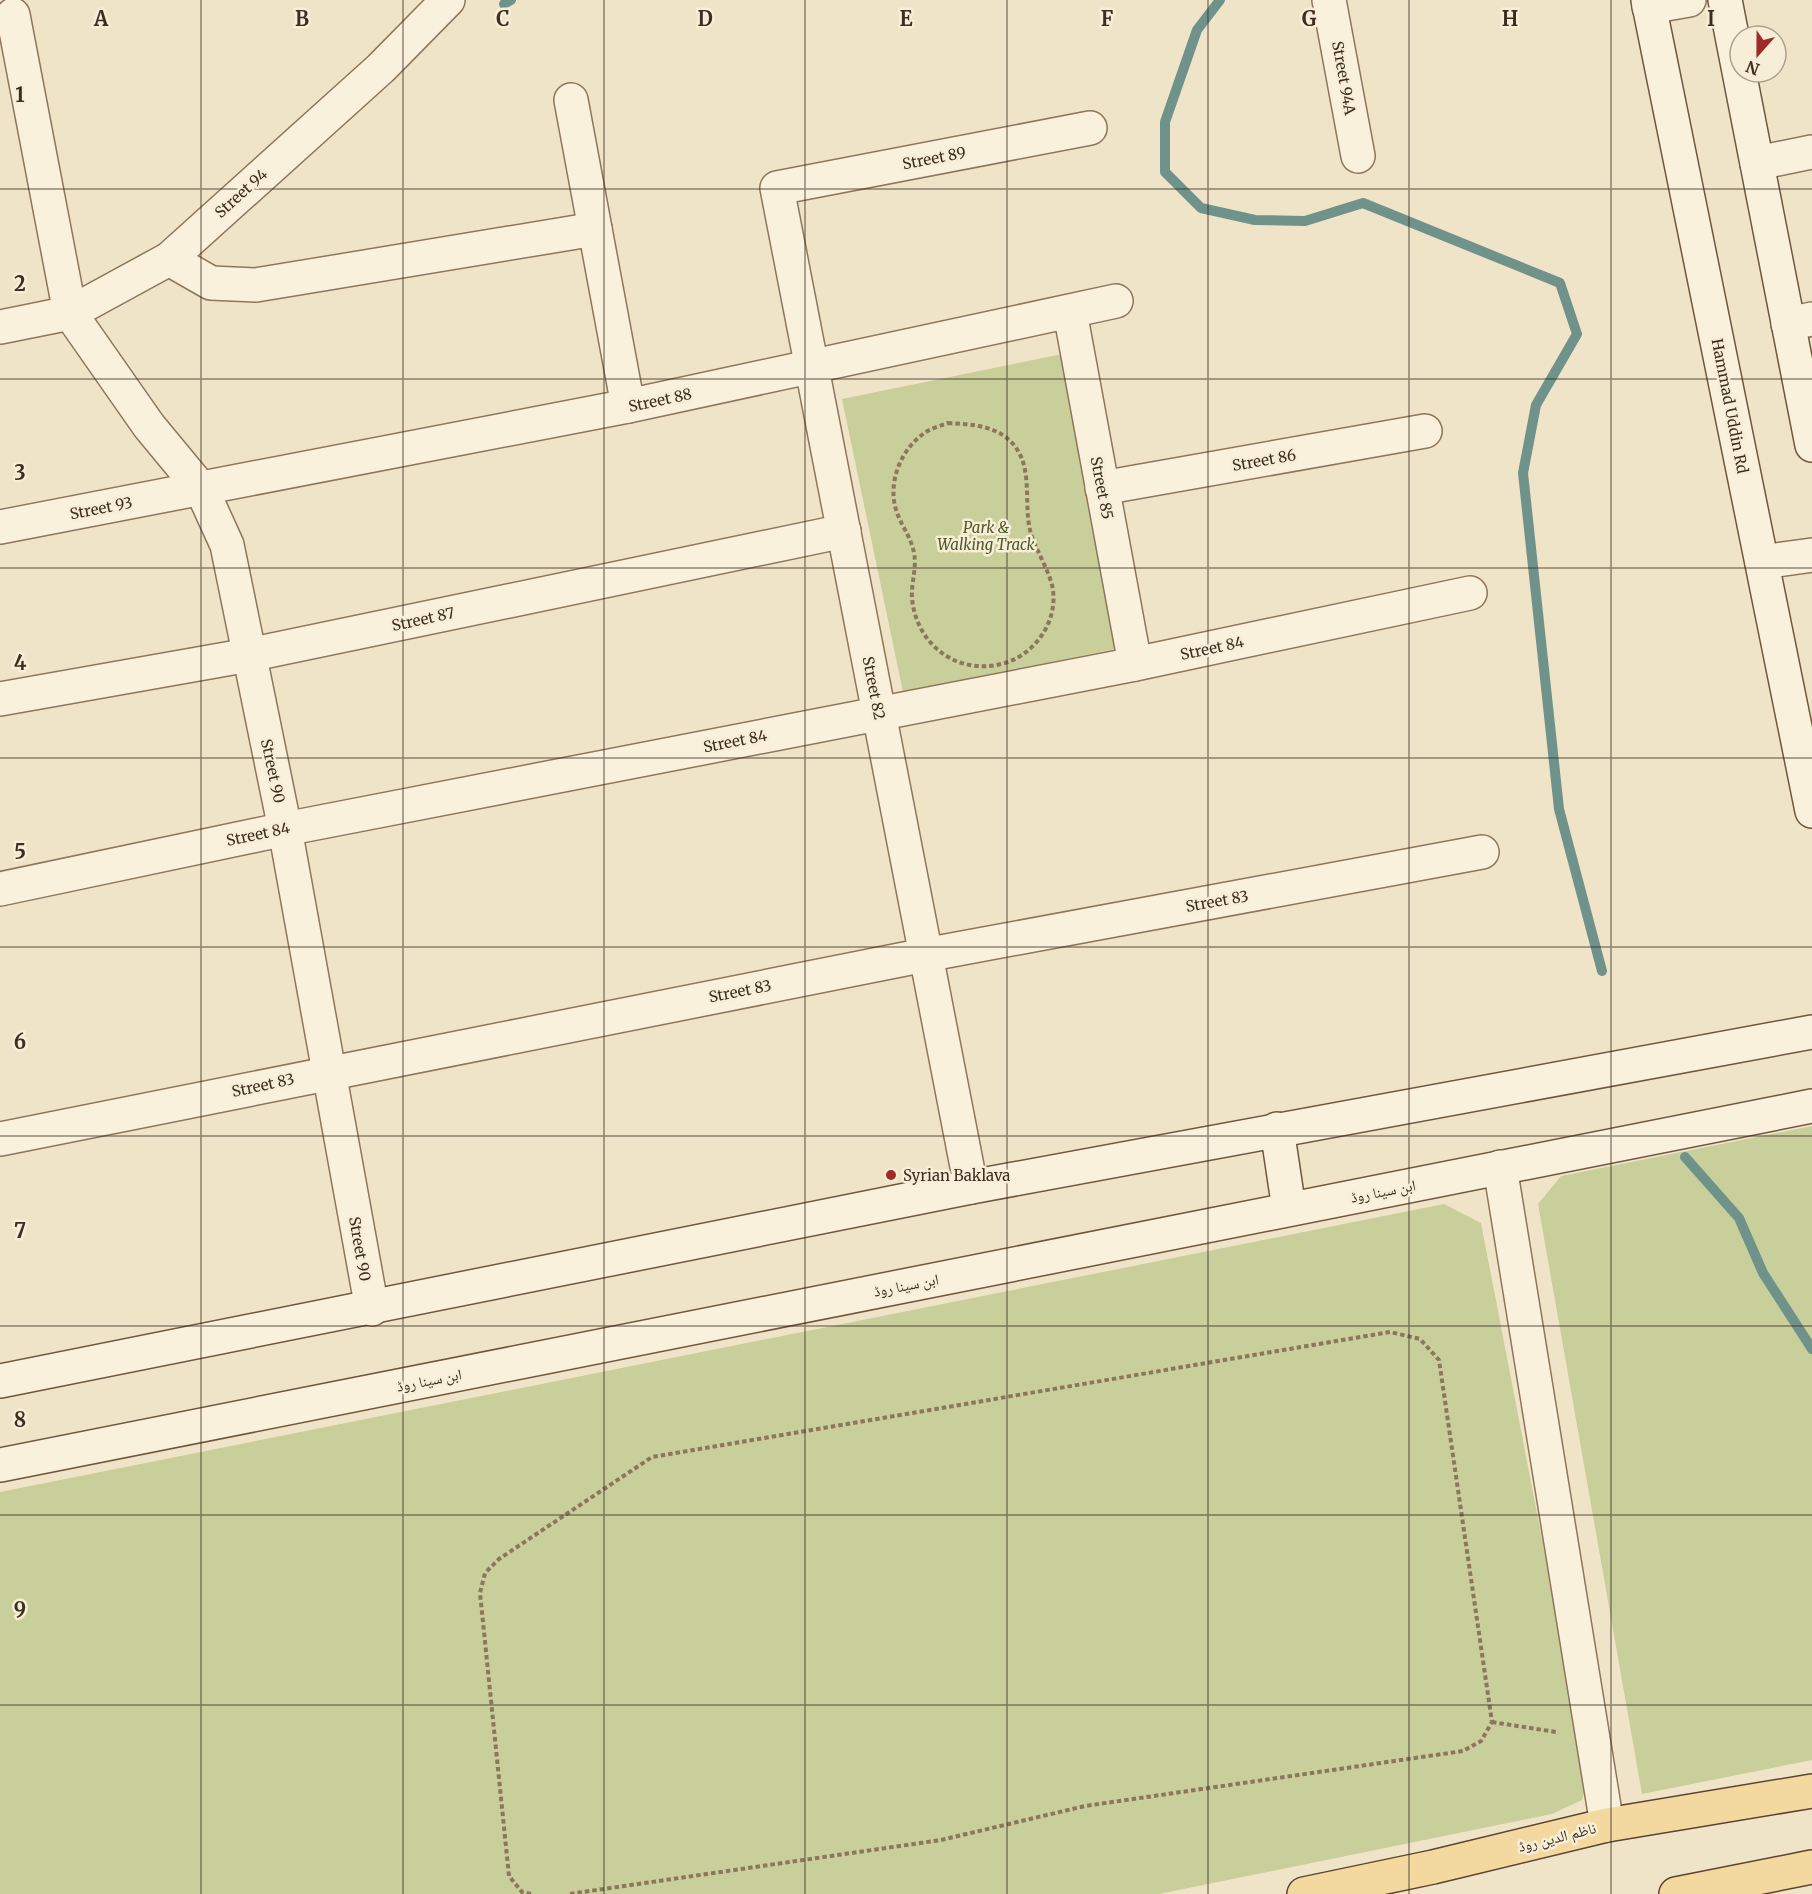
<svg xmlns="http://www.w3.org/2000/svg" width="1812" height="1894" font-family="Merriweather,'Noto Naskh Arabic',serif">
<rect width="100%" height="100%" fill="#f0e4c8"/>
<g fill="#c9cf9b">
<path d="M1062 354 1124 647 903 692 842 399Z"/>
<path d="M1812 1126V1760L1642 1794 1538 1204 1561 1176Z"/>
<path d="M1444 1204 1481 1223 1588 1777 1582 1800 1552 1814 1159 1894H0V1492Z"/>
</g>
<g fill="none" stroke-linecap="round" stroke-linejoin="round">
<g stroke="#6f938a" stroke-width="10">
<path d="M1220 0 1197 30 1165 122V172L1201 208 1255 220 1305 221 1363 203 1560 283 1577 334 1536 405 1523 473 1559 809 1602 971"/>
<path d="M504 4 511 0"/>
<path d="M1685 1157 1739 1218 1763 1273 1812 1349"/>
</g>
<g stroke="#8d765c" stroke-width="36">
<g id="street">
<path d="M1329 0 1358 156"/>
<path d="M1649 7 1689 0"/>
<path d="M13 15 70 313 149 426 202 490 227 545 285 829 372 1309"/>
<path d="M571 100 628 406"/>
<path d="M1757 163 1812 152"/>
<path d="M169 259 211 283 256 285 595 229"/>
<path d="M1070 312 1135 664"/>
<path d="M1788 324 1812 319"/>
<path d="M0 327 70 313 169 259 381 68 448 0"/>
<path d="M1102 488 1425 431"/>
<path d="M0 527 628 406 1116 301"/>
<path d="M1762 562 1812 555"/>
<path d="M0 699 249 655 844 531"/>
<path d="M0 889 285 829 1135 664 1470 593"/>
<path d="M0 1139 925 955 1482 852"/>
<path d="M1500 1167 1607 1825"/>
<path d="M971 1187 777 188 1090 128"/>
</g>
</g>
<g stroke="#6f573f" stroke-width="36">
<g id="secondary">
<path d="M1648 0 1812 811"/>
<path d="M1725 0 1812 445"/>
<path d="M1277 1129 1289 1209"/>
<path d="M0 1381 971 1187 1812 1032"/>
<path d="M0 1465 1812 1106"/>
</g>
</g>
<g stroke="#5b4430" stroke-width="36">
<g id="primary">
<path d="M1304 1894 1433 1867 1607 1825 1812 1791"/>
<path d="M1676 1894 1812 1867"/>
</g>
</g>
<g stroke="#8d765c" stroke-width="4" stroke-dasharray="4.5 3" stroke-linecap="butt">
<path d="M948 423C968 424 992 425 1008 439 1035 462 1023 500 1030 530 1035 549 1047 566 1052 585 1060 620 1035 656 1001 664 956 675 916 644 912 598 911 583 917 568 914 553 911 536 899 523 895 506 889 480 901 450 923 434 929 429 940 426 948 423Z"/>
<path d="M1492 1722 1556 1732"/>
<path d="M531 1894 522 1892 509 1876 480 1593 485 1573 499 1559 652 1457 1390 1332 1420 1339 1439 1360 1492 1722 1481 1741 1463 1751 1085 1806 941 1840 569 1894"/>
</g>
<use href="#street" stroke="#faf1dc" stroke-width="33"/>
<use href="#secondary" stroke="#faf1dc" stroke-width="33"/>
<use href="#primary" stroke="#f3d9a0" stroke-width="33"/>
</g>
<path fill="none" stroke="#3d2e20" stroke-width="1.5" stroke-opacity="0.55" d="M201 0V1894M403 0V1894M604 0V1894M805 0V1894M1007 0V1894M1208 0V1894M1409 0V1894M1611 0V1894M0 189H1812M0 379H1812M0 568H1812M0 758H1812M0 947H1812M0 1136H1812M0 1326H1812M0 1515H1812M0 1705H1812"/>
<circle fill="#9e2a2b" stroke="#f7eed8" stroke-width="2" cx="891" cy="1175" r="6"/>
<g text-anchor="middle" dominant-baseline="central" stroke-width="5" stroke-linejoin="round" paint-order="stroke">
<g font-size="15" fill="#3d2e20" stroke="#f7eed8">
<text transform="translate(1344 78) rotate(80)">Street 94A</text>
<text transform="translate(934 158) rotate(-11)">Street 89</text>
<text transform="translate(241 193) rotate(-42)">Street 94</text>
<text transform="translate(660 400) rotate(-12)">Street 88</text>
<text transform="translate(1730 406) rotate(79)">Hammad Uddin Rd</text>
<text transform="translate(1264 460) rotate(-10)">Street 86</text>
<text transform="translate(1102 488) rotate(79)">Street 85</text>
<text transform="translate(101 508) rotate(-11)">Street 93</text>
<text transform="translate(423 619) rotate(-12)">Street 87</text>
<text transform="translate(1212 648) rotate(-12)">Street 84</text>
<text transform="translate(874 688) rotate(79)">Street 82</text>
<text transform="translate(735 741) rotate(-11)">Street 84</text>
<text transform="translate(273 771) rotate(78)">Street 90</text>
<text transform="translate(258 834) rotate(-12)">Street 84</text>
<text transform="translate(1217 901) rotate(-10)">Street 83</text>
<text transform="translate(740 991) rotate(-11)">Street 83</text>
<text transform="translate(263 1085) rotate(-12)">Street 83</text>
<text transform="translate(1383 1191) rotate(-11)">ابن سینا روڈ</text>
<text transform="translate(360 1249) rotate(80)">Street 90</text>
<text transform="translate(906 1285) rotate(-11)">ابن سینا روڈ</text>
<text transform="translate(429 1380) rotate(-11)">ابن سینا روڈ</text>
<text transform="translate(1557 1837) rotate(-14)">ناظم الدین روڈ</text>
</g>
<g font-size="15" font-style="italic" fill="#4d5a26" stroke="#f7eed8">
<text x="986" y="527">Park &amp;<tspan x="986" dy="17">Walking Track</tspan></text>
</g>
<g font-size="15" fill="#3d2e20" stroke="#f7eed8" text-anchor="start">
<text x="903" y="1175">Syrian Baklava</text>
</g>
</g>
<g font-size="20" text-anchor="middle" font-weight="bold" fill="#3d2e20" stroke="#f7eed8" stroke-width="5" stroke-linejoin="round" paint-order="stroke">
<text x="101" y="26">A</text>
<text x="302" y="26">B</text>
<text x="503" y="26">C</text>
<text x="705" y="26">D</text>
<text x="906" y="26">E</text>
<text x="1107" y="26">F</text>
<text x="1309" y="26">G</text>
<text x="1510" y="26">H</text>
<text x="1711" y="26">I</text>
<text x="20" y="102">1</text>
<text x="20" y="291">2</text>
<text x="20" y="480">3</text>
<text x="20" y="670">4</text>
<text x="20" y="859">5</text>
<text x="20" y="1049">6</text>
<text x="20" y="1238">7</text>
<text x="20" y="1427">8</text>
<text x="20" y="1617">9</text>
</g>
<g transform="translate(1758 54) rotate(201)"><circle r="28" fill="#f7eed8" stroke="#ada18e" stroke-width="1.5"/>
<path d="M0-4.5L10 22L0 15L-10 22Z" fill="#9e2a2b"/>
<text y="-9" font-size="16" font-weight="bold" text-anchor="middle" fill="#3d2e20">N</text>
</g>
</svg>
